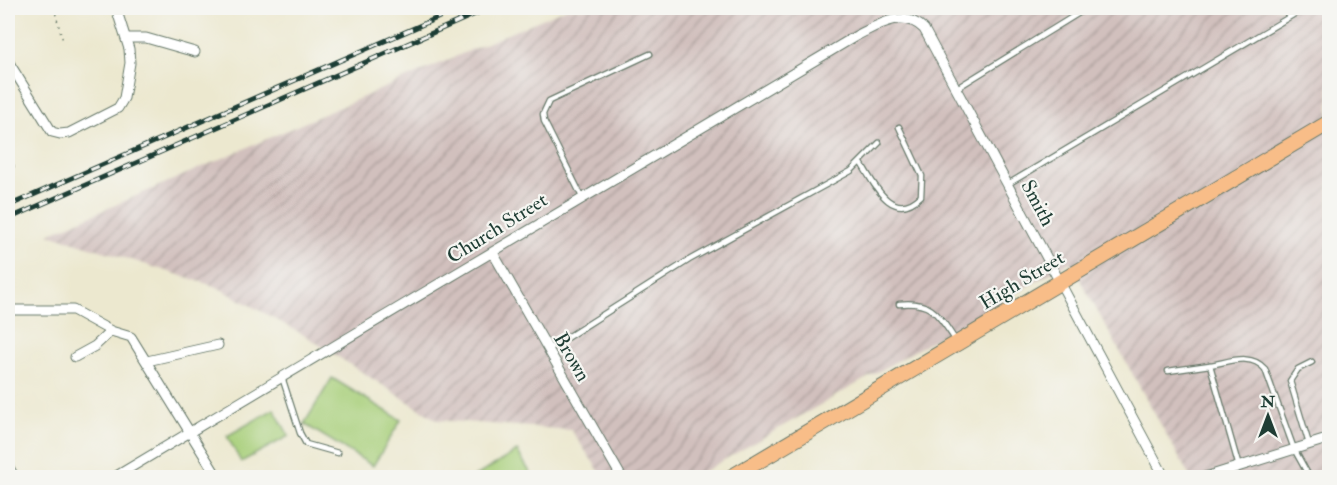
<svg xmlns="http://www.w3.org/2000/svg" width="1337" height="485" font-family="'IM FELL Double Pica',serif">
<defs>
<pattern id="industrial-furrows" width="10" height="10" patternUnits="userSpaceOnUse" patternTransform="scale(1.5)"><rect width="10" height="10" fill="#d1c0bd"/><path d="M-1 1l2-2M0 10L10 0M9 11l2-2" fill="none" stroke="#a99d9a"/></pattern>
</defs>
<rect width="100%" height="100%" fill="#f6f6f2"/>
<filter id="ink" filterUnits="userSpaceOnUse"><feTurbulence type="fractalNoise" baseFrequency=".0167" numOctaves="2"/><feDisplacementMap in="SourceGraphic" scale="12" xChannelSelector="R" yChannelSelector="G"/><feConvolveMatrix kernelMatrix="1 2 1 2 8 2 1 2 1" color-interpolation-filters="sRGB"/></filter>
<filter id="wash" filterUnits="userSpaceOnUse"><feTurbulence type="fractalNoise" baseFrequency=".008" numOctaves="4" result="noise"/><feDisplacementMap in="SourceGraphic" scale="24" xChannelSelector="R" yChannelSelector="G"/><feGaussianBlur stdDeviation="1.35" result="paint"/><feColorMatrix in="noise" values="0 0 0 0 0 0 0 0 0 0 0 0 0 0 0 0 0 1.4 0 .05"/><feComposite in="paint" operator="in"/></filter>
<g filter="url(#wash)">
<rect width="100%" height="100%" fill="#ece8cf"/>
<path fill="url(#industrial-furrows)" d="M567 8H1329V477H1190L1070 262 694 477 604 478 571 430 437 420 304 335 217 287 49 234Z"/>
<g fill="#a8cf7a" stroke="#648657" stroke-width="1.5">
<path d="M332 378 401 420 373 466 304 424Z"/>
<path d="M274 409 289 436 241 462 227 436Z"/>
<path d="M517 451 533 477H474Z"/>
</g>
</g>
<g filter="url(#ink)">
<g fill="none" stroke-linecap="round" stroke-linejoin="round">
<g stroke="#67796a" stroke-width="7">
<g id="service">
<path d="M904 18 907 8"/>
<path d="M957 88 1087 8"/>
<path d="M8 159 11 166"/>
<path d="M861 163C874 184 892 224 921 196L922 176 899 127"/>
<path d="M1008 184 1303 9"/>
<path d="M582 197 544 121 543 114 549 101 650 54"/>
<path d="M899 304C933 300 939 316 956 341"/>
<path d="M549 349 689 260 851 171 879 143"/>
<path d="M1210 365C1229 362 1251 352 1265 369L1294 449 1310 478"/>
<path d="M1168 371 1210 365 1239 467"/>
<path d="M282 377 300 433 306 444 338 453"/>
<path d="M1309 444 1290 381 1298 369 1312 362"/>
</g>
</g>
<g stroke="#67796a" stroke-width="11">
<g id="minor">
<path d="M127 38H146L195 52"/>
<path d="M8 61 52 132 60 134 69 133 118 108 124 98 130 63 129 49 116 8"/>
<path d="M493 253 622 478"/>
<path d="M8 310H73L111 331 131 337 218 478"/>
<path d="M75 357 95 346 111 331"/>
<path d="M147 361 218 345"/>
<path d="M8 466 15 478"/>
<path d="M113 478C361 331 607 182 856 36 878 25 903 8 924 29L1165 478"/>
<path d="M1202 478 1330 438"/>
</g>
</g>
<g stroke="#67796a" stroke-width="17">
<path id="primary" d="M730 478 1330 122"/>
</g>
<path stroke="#67796a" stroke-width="1.5" stroke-dasharray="1.5 4.5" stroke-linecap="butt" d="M54 8 63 41"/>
<use href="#service" stroke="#fff" stroke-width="4.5"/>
<use href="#minor" stroke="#fff" stroke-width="9"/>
<use href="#primary" stroke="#f8bd88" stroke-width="15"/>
<g stroke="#1f3d34" stroke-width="5">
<g id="rail">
<path d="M8 206 460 8"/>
<path d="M8 219 489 8"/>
</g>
</g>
<use href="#rail" stroke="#f6f6f2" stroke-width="3" stroke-dasharray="9" stroke-linecap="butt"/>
</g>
</g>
<g text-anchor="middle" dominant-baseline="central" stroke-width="4.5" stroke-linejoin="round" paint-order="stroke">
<g font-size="20" fill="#1f3d34" stroke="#f6f6f2">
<text transform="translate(1038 203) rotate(62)">Smith</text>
<text transform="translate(497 228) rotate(-32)">Church Street</text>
<text transform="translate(1022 280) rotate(-31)">High Street</text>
<text transform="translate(572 357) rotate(60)">Brown</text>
</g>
</g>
<rect width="1337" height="485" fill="none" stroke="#f6f6f2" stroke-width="30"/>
<g transform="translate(1268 416)" stroke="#f6f6f2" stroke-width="4.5" paint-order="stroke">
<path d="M0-4.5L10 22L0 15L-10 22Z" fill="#1f3d34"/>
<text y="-9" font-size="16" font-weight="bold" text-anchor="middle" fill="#1f3d34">N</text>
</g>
</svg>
